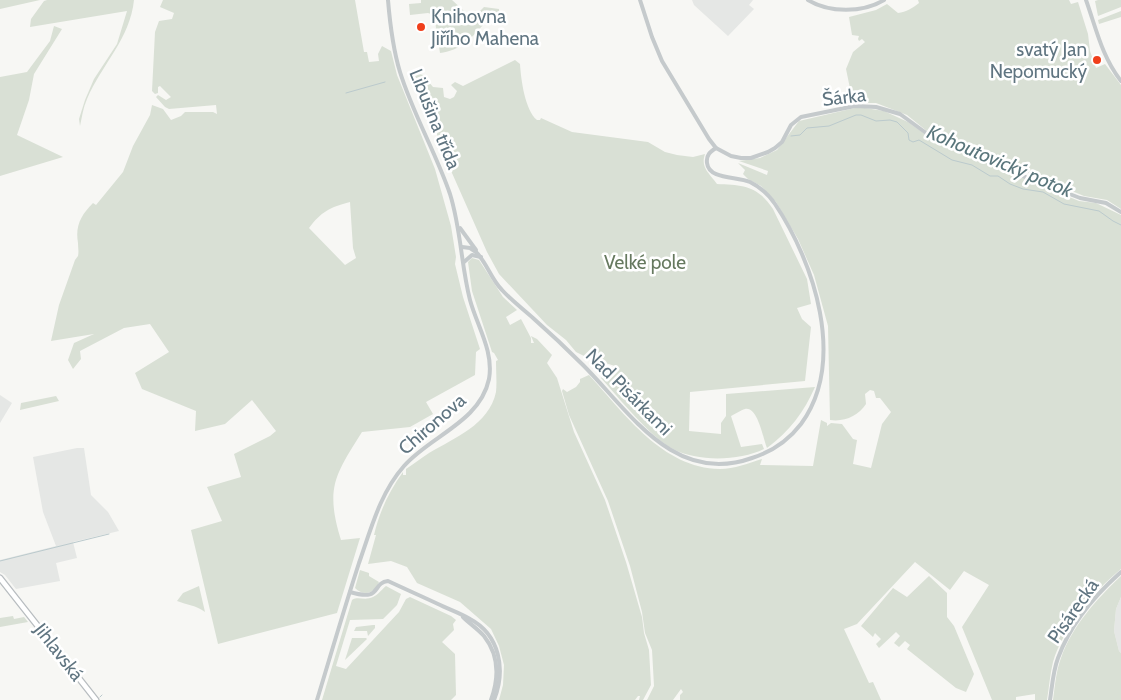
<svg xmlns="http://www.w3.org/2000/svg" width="1121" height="700" font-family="Cabin,sans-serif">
<rect width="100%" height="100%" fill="#f7f7f4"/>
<g fill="#e5e7e5">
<path d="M692 0H753L749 5 754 9 728 36 694 5Z"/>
<path d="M0 395 12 403 0 423Z"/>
<path d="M77 448H84L91 495 108 512 119 531 73 542 77 558 56 563 60 581 16 589 5 575 0 572V560L56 546 43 512 33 457Z"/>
<path d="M1121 597V653L1119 651 1114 631 1116 609Z"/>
</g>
<g fill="#d9e0d5" fill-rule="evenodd">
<path d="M0 0H40L0 9Z"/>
<path d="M134 0C130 39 102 64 87 99 83 108 82 117 80 126L79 119 85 100 94 79 117 44 127 11 30 27 31 19 44 1 47 0Z"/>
<path d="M163 0H355L364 52H367L369 62 379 61 378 54 382 46 391 51 397 75 435 169 451 226 456 257 455 264 463 297 480 349 476 352 475 375 426 402 433 414 410 427 362 432C335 475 325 488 341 540L360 538 337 613 218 644 191 530 222 521 207 487 241 477 234 454 270 436 276 431 252 400 225 424 195 431 196 411 142 389 135 373 169 352 150 324 124 328 80 351 81 359 73 369 68 360 74 343 94 334 51 341 59 305 75 260 78 256C79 251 78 248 78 243 75 226 81 215 93 203L96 205 123 172 133 146 150 115 152 105 163 109 171 120 181 116 185 112H213L217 114 216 105 169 109 165 107 156 97 158 95 166 100 171 97 160 86 158 87V93L155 94 152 91 155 32 159 21 172 19 174 13 160 7ZM350 202 353 248 356 258 345 265 309 228C321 212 330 207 350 202Z"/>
<path d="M421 0H452L465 12 460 18 465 23 473 15 483 25C471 39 459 51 440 53L434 15 428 13 410 15 409 4 421 3Z"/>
<path d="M918 0H1069L1071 4 1078 2 1088 34 1090 51 1096 68 1105 64 1121 85V209L1107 200 1084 196 928 132 907 115 876 103H853L846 69 853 52 865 42 862 39 859 41 858 39 859 36 852 35 849 17 876 10 887 4 898 13C906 12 913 8 919 3Z"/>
<path d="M1098 0H1121V7L1098 16 1095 1Z"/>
<path d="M484 7 499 9V16L488 15 486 17 480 11Z"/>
<path d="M1121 11V17L1099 24 1098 20Z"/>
<path d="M54 26 62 29 34 74 29 100 17 135 63 157 0 176V77L27 72 50 41Z"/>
<path d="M515 60 520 64C521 80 525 110 537 120H540L541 118 572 132 648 142 665 152 677 155 693 157 705 154C700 168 710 174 717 184 743 185 758 186 773 209L807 279 811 304 797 308 802 319 811 327 805 381 690 392 689 431 721 434V423L726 416V394L815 387C804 412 790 431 767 448 763 439 758 406 745 409 741 410 735 414 731 416L741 447 762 444 764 449C739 461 698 462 673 449 650 437 619 398 601 378L603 375 611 378 615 366 586 357 576 352 566 340 547 325 499 274 487 252 448 164 414 73 423 75 433 87 443 88 444 97 450 99 454 97 457 91 451 85 455 82 463 86Z"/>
<path d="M859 107 884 111 908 122 933 140 1079 201 1096 203 1121 215V569C1095 590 1063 628 1053 662 1050 674 1049 688 1047 700H1035V694L1016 697V700H992L962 627 989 585 964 571 950 590 915 562 857 624 844 629 869 683 873 682 881 700H680V695L683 692 681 689 673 700H647L654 686 652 650 645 633 642 612 630 566 608 501 569 415 562 391 563 389 567 392 576 387 580 382V379L589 375C625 414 662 468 720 469 734 469 749 463 762 459L760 465 813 466 821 420 827 423V426L831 423 842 424 853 439 857 440 853 464 871 468 882 424 891 412 880 398H876L874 391 870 390 865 394 866 404C858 416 845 422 830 420L828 326 814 275 798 239 776 202 761 186 748 179 743 174 745 170 738 163 767 175 768 171 739 161 760 158 777 150 799 121Z"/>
<path d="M472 258 479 260 503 297 517 310 506 317 510 325 521 319 531 338V343H534L531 336 537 339 552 355 547 363 557 378 574 432 605 500 626 562 642 617 644 633 649 650 651 685 643 700H639L640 696H638L635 700H499L503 685 504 665 499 646 491 629 460 602 417 583 407 567 391 561 368 564 376 535H374C379 513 389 491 403 472V475H406V469C414 464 421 458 429 453 454 438 489 425 496 392 497 383 496 371 496 361L498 360 494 353 492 352 472 291 468 262Z"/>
<path d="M56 396 59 401 20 410 21 403Z"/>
<path d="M360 570 369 573V576L379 582C375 593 364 597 355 588Z"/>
<path d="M929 576 947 593V617L954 626 974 674 966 692 956 688 907 649 910 645 905 641 899 647 894 643 900 636 896 632 879 648 876 644 881 639 875 633 873 637 861 626 893 588 907 597Z"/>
<path d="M1121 576V597L1116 609 1114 631 1119 651 1121 653V700H1053C1055 686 1056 671 1061 658 1072 626 1097 599 1121 576Z"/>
<path d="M199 586 205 612C196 605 187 605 177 601L183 593Z"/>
<path d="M386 586 401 594 397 605 383 619 350 620 336 666 346 669 399 612 406 599 410 597 451 616 456 620 453 624 454 630 442 642 455 654 456 695 451 700H322L352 600C358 596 365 601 373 597 378 595 381 590 386 586Z"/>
<path d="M13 616 14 619 24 617 28 622 0 627V618Z"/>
<path d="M373 625H375V628L368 636 367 631H354L356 627Z"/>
<path d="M352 638H366L367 639 345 660Z"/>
</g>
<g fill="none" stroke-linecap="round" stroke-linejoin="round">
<g stroke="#bbcacd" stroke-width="1">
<path d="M346 93 385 82"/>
<path d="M791 136 800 135 807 128 829 126 856 115H861L876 121 890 120 897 122 908 133 909 140 913 142 919 140 952 160 972 165 990 176H998L1010 184 1023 189 1043 192 1064 204 1099 211 1113 221 1121 225"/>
<path d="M0 561 109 534"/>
<path d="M100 697 102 695"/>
</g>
<g stroke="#b8bdc0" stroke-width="7">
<path id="major" d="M0 578 96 700"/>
</g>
<g stroke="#c5cacc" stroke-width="4">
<path d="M640 0 652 37 662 61 709 139 716 148 731 156 741 158H751L768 152 775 148 782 142 791 125 801 117 855 106 876 107 900 114 933 138 1002 168 1080 198 1106 203 1121 212"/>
<path d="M808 0C829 13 863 13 884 0"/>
<path d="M1086 0C1096 28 1102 57 1121 81"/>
<path d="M460 228 476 250"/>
<path d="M462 247 470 248 476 252C487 263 491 279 502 290 511 300 523 309 533 318 550 333 567 349 583 365 630 412 674 486 752 458 771 452 788 441 801 424 847 361 814 262 775 204 769 195 760 187 750 182 737 176 709 180 707 163 706 155 710 152 716 148"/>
<path d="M464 262 472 255 481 257"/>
<path d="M350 592C383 602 371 583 388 581 405 589 421 596 438 604 448 609 460 613 470 619 500 635 506 670 494 700"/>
<path d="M463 617C470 624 478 629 484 636 499 655 499 678 491 700"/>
<path d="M317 700C331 654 344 609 359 563 371 529 380 493 404 466 430 436 480 422 489 379 494 351 477 326 470 300 461 265 461 229 450 194 436 153 413 114 400 72 393 49 390 24 388 0"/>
<path d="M1050 700C1052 687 1053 671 1058 658 1070 625 1095 595 1121 572"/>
</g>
<use href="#major" stroke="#fff" stroke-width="4.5"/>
</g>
<g fill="#f03f1b" stroke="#fff" stroke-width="2">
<circle cx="421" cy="27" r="5"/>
<circle cx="1097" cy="60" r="5"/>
</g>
<g text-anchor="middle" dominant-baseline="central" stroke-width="5" stroke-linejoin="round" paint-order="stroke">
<g font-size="19" fill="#607581" stroke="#fff" text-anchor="start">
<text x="431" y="16">Knihovna<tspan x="431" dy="22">Jiřího Mahena</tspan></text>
<text x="1087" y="49" text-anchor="end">svatý Jan<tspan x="1087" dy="22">Nepomucký</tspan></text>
</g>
<g font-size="19" fill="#607581" stroke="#fff">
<text transform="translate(844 97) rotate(-7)">Šárka</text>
<text transform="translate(435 119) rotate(68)">Libušina třída</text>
<text transform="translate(629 392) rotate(45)">Nad Pisárkami</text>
<text transform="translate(432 424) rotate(-41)">Chironova</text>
<text transform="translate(1073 611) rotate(-55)">Pisárecká</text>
<text transform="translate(59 652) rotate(52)">Jihlavská</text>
</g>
<g font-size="19" fill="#66795f" stroke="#fff">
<text x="645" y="262">Velké pole</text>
</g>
<g font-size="20" font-style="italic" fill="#5a767c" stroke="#fff">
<text transform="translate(1000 161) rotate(23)">Kohoutovický potok</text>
</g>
</g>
</svg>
